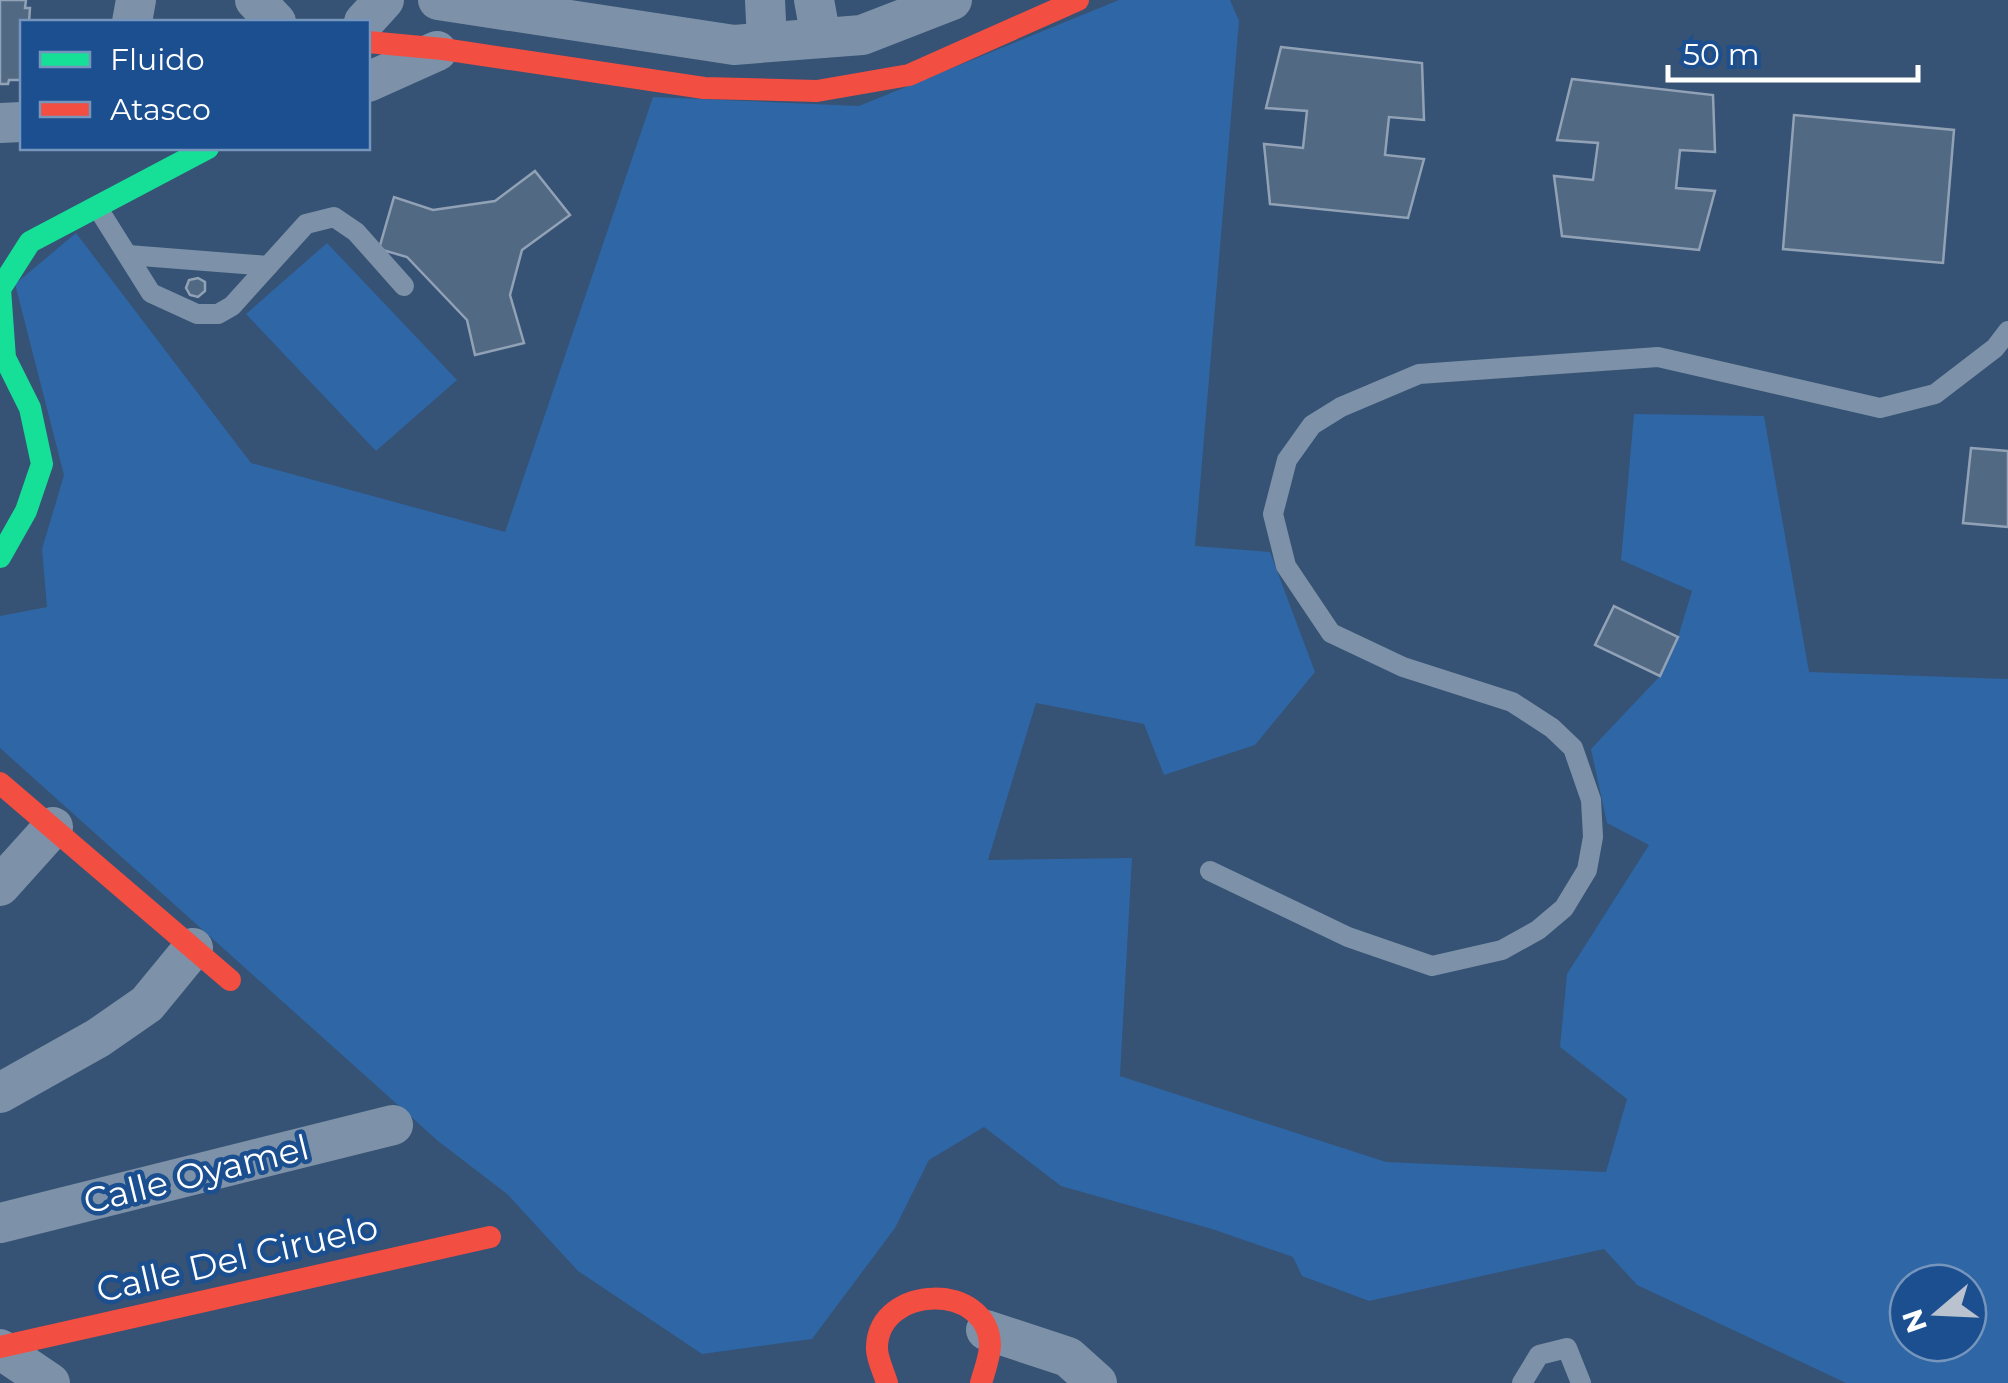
<svg xmlns="http://www.w3.org/2000/svg" width="2008" height="1383" font-family="Montserrat,sans-serif">
<rect width="100%" height="100%" fill="#365274"/>
<g fill="#2f66a5" fill-rule="evenodd">
<path d="M1119 0H1230L1239 21 1195 546 1270 552 1315 672 1255 745 1164 775 1144 724 1036 703 988 860 1132 858 1120 1076 1386 1162 1606 1172 1627 1099 1560 1047 1567 974 1649 845 1607 823 1591 749 1660 676 1678 637 1692 591 1621 560 1634 414 1764 416 1809 672 2008 679V1383H1846L1637 1285 1604 1249 1369 1301 1302 1276 1293 1257 1212 1229 1061 1186 984 1127 929 1160 895 1228 812 1339 702 1354 578 1271 507 1194 438 1141 0 748V616L47 607 42 549 64 475 15 284 76 233 251 463 505 532 653 97 859 106ZM1908 1283H1968V1343H1908Z"/>
<path d="M327 243 457 380 376 451 246 314Z"/>
</g>
<g fill="#526984" stroke="#92a2b6" stroke-width="2.5">
<path d="M0 0H26L25 8H30L29 22H22L21 80H9L8 84H0Z"/>
<path d="M1281 47 1422 63 1424 120 1389 117 1385 155 1424 159 1408 218 1270 204 1264 144 1303 148 1307 111 1266 108Z"/>
<path d="M1572 79 1713 95 1715 152 1680 150 1676 188 1715 191 1699 250 1562 236 1554 176 1593 180 1598 143 1557 140Z"/>
<path d="M1794 115 1954 130 1943 263 1783 249Z"/>
<path d="M535 171 570 215 522 250 510 295 524 343 475 355 467 320 407 257 379 249 394 197 433 210 495 201Z"/>
<path d="M198 278 205 282V291L198 297 190 295 186 288 189 280Z"/>
<path d="M1971 448 2008 451V527L1963 523Z"/>
<path d="M1614 606 1678 637 1660 676 1595 645Z"/>
</g>
<g fill="none" stroke-linecap="round" stroke-linejoin="round">
<g stroke="#7d92a8" stroke-width="20">
<path d="M99 210 151 293 197 314H218L232 306 306 224 334 217 356 232 404 286"/>
<path d="M128 255 268 266"/>
<path d="M1210 871 1348 937 1432 966 1502 950 1538 930 1564 908 1587 870 1593 837 1591 800 1573 748 1552 728 1512 702 1403 667 1331 633 1286 566 1273 514 1287 460 1312 425 1341 407 1419 374 1658 357 1880 408 1935 394 1995 348 2008 331"/>
<path d="M1522 1383 1539 1355 1567 1348 1581 1383"/>
</g>
<g stroke="#7d92a8" stroke-width="40">
<path d="M255 0 276 22"/>
<path d="M438 0 734 45 862 35 952 0"/>
<path d="M765 0 767 42"/>
<path d="M814 0 821 38"/>
<path d="M132 22 136 0"/>
<path d="M364 22 384 0"/>
<path d="M368 82 437 51"/>
<path d="M0 123 22 122"/>
<path d="M0 886 53 827"/>
<path d="M0 1093 98 1038 147 1004 193 948"/>
<path d="M0 1223 393 1125"/>
<path d="M986 1330 1068 1357 1097 1383"/>
<path d="M0 1349 50 1383"/>
</g>
<path stroke="#16e098" stroke-width="22" d="M0 557 26 511 42 464 30 408 5 358 0 289 30 242 208 148"/>
<g stroke="#f24e42" stroke-width="22">
<path d="M368 42 443 49 704 88 817 91 909 75 1078 0"/>
<path d="M0 783 230 980"/>
<path d="M0 1347 490 1237"/>
<path d="M887 1383C884 1372 876 1357 877 1346 880 1284 988 1282 990 1345 990 1357 984 1372 981 1383"/>
</g>
</g>
<g text-anchor="middle" dominant-baseline="central" stroke-width="9" stroke-linejoin="round" paint-order="stroke">
<g font-size="35" fill="#fff" stroke="#1b4f8f">
<text transform="translate(196 1174) rotate(-14)">Calle Oyamel</text>
<text transform="translate(237 1258) rotate(-13)">Calle Del Ciruelo</text>
</g>
</g>
<rect x="20" y="20" width="350" height="130" fill="#1b4f8f" stroke="#7695bc" stroke-width="2.5"/>
<rect x="40" y="52" width="50" height="15" fill="#16e098" stroke="#7695bc" stroke-width="2.5"/>
<text x="110" y="70" font-size="30" fill="#ffffff">Fluido</text>
<rect x="40" y="102" width="50" height="15" fill="#f24e42" stroke="#7695bc" stroke-width="2.5"/>
<text x="110" y="120" font-size="30" fill="#ffffff">Atasco</text>
<g transform="translate(1938 1313) rotate(251)"><circle r="48" fill="#1b4f8f" stroke="#7695bc" stroke-width="2.5"/>
<path d="M0-8L18 38L0 25L-18 38Z" fill="#b9c2ce"/>
<text y="-15" font-size="28" font-weight="bold" text-anchor="middle" fill="#ffffff">N</text>
</g>
<path d="M1668 65v15h250v-15" fill="none" stroke="#ffffff" stroke-width="5"/>
<text x="1683" y="65" font-size="30" fill="#ffffff" stroke="#1b4f8f" stroke-width="8" paint-order="stroke">50 m</text>
</svg>
